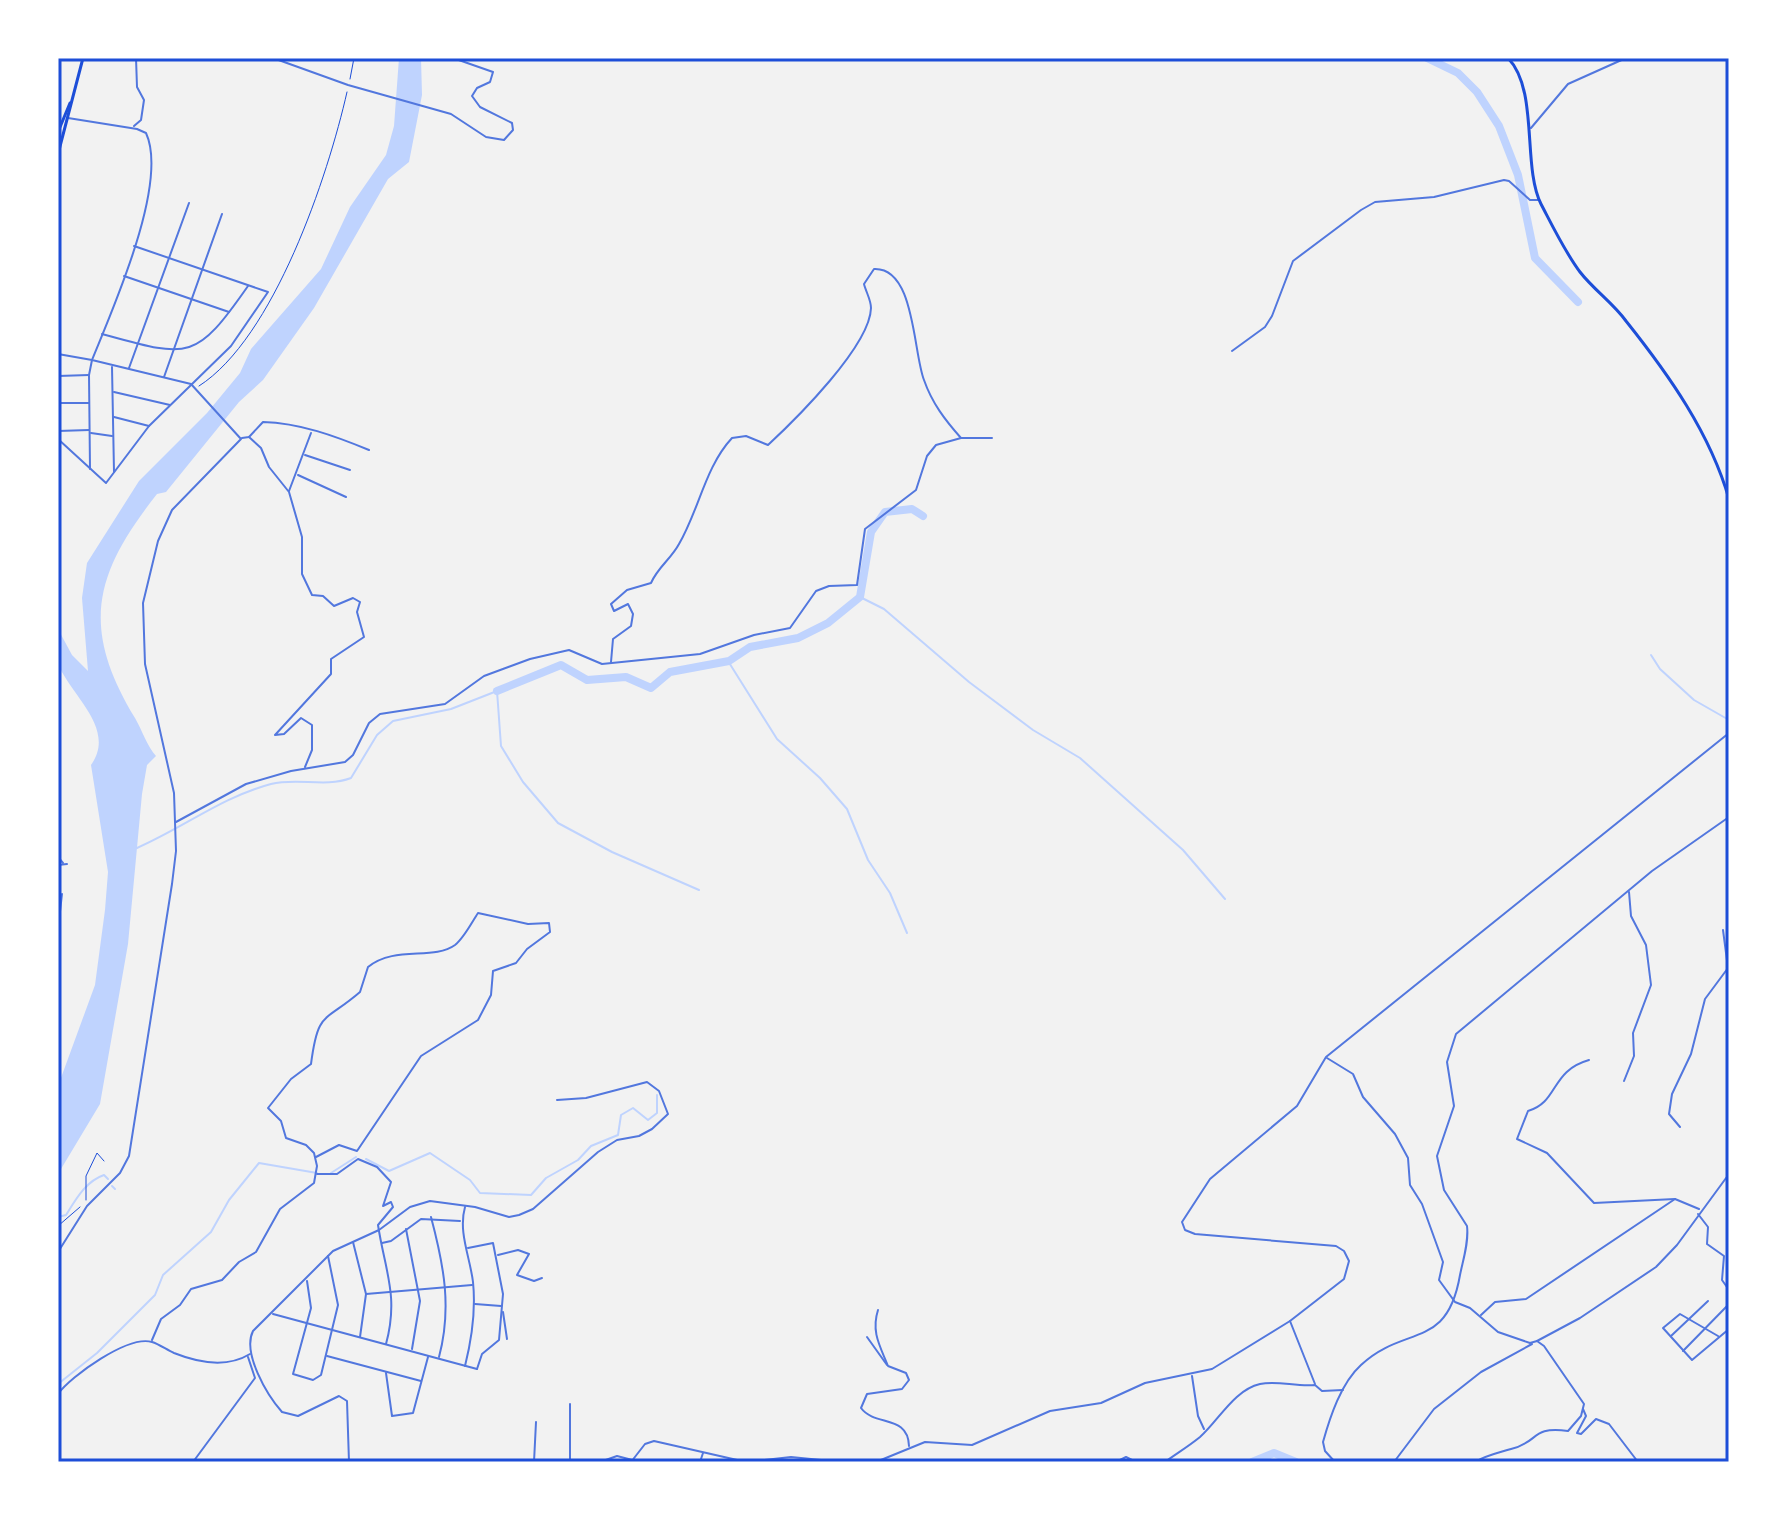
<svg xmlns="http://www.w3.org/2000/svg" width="1787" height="1520" font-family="'Source Sans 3',sans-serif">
<rect width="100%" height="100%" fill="#f2f2f2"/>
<path fill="#bfd3fe" d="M399 58H421L422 95 409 162 388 179 314 308 263 380 239 402 166 492 157 494C94 574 80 627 135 718 142 730 147 746 156 756L147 765 142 794 128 944 100 1104 58 1174V1086L95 985 105 910 108 872 91 765C116 730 74 698 60 668 55 658 58 641 58 629L72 655 88 671 82 598 87 563 139 481 207 413 240 373 251 349 321 269 350 207 386 155 394 126Z"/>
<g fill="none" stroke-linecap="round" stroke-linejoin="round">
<g stroke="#bfd3fe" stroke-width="2">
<path d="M860 597 884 609 969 682 1033 730 1080 758 1183 850 1225 899"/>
<path d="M1651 655 1660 669 1694 700 1729 720"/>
<path d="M728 661 777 739 820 778 847 809 868 860 890 893 907 933"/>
<path d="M137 848C183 828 222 797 271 784 298 777 324 788 351 778L377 735 393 721 451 709 497 691 501 746 523 782 558 823 612 852 699 890"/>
<path d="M366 1159 389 1171 430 1153 470 1180 480 1193 531 1195 546 1178 578 1160 591 1146 618 1135 621 1115 633 1108 648 1120 657 1113V1095"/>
<path d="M331 1173 356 1157"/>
<path d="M112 1186 115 1189"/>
<path d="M58 1217 66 1215C76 1199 86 1181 104 1175L108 1179"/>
<path d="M58 1384 97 1353 155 1295 163 1275 211 1232 229 1200 259 1163 317 1173"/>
</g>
<g stroke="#bfd3fe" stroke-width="8">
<path d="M1427 58 1458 73 1477 92 1499 126 1518 175 1535 258 1578 302"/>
<path d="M497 691 561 665 587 680 626 677 651 688 670 672 729 661 750 647 798 638 828 623 860 597 871 532 885 512 912 509 923 516"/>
<path d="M1252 1462 1274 1453 1296 1462"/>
</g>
<g stroke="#1d4ed8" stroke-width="1">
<path d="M350 79 354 58"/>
<path d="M199 386C274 338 328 176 347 92"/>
<path d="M86 1200V1176L97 1153 104 1161"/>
<path d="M58 1226 80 1207"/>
</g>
<g stroke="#5277de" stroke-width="2">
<path d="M273 58 348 85 451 114 486 137 504 140 513 130 512 123 480 107 472 96 477 88 490 82 493 72 453 58"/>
<path d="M134 126 141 120 144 100 137 87 136 58"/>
<path d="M124 276 229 312"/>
<path d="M102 334C189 358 195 362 248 286"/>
<path d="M58 354 92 360 89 375 90 469"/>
<path d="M112 367 114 472"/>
<path d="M129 368 189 203"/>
<path d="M58 376 89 375"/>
<path d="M164 377 222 214"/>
<path d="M114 392 170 405"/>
<path d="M58 403H89"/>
<path d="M114 417 149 426"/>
<path d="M58 431 89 430"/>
<path d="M91 433 112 436"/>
<path d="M249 437 261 448 269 467 289 492 302 537V574L312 595 323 596 334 606 353 598 360 602 357 612 364 637 331 659V674L275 735 284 734 301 718 312 725V750L305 767"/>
<path d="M242 438 249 437 263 422C300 423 335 436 369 450"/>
<path d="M58 439 106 483 149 426 231 346 268 292 134 246"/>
<path d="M305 455 350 470"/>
<path d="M298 475 346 497"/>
<path d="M289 491 311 433"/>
<path d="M611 662 613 639 631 626 633 614 628 604 614 611 611 604 627 590 651 583C658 567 671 559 679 544 699 510 705 467 732 438L746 436 768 445C796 419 870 346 871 308 871 300 866 292 864 284L874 269C915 267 913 352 924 380 932 403 945 420 961 438"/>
<path d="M176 822 246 784 291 771 345 762 353 755 369 723 380 714 445 704 484 676 530 659 569 650 602 664 700 654 754 635 790 628 816 591 829 586 857 585 865 529 916 490 927 456 936 445 961 438H992"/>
<path d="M58 857 63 863"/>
<path d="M58 865 67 864"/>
<path d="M58 929 62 894"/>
<path d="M1327 1058 1353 1074 1363 1097 1395 1134 1408 1158 1410 1185 1422 1204 1443 1262 1439 1280 1455 1302 1470 1308 1498 1332 1530 1343 1537 1341 1544 1346 1584 1404 1581 1416 1568 1431C1530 1426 1540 1442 1511 1449 1498 1453 1487 1455 1475 1462"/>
<path d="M1589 1060C1550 1071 1559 1102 1528 1111L1517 1139 1547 1153 1594 1203 1675 1199"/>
<path d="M1624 1081 1634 1056 1633 1033 1651 985 1646 945 1631 916 1629 892"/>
<path d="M1680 1127 1669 1114 1672 1094 1691 1054 1705 999 1728 968 1723 930"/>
<path d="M317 1174H337L358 1159 377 1167 391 1182 383 1206 391 1202 393 1207 378 1225C385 1271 399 1296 386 1344"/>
<path d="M1698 1214 1708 1227 1707 1244 1724 1256 1722 1280 1729 1290"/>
<path d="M431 1217C444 1266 452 1308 439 1357"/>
<path d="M406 1229 420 1301 412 1349"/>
<path d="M353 1242 366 1294 360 1337"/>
<path d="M382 1243 391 1241 421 1219 460 1221"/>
<path d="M468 1248 493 1243 503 1294 499 1340 482 1354 477 1369"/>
<path d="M498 1255 518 1250 529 1254 517 1275 534 1281 542 1278"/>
<path d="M307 1281 311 1308 293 1374 313 1380 321 1375 338 1305 328 1256"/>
<path d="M366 1294 472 1285"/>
<path d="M475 1304 501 1306"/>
<path d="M878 1310C871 1332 880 1346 888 1366L906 1373 909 1380 902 1389 867 1394 861 1408C875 1427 908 1414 909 1446"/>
<path d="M503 1312 507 1339"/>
<path d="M1481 1315 1495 1302 1526 1299 1675 1199 1699 1209"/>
<path d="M1290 1321 1315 1384"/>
<path d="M1671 1336 1708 1301"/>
<path d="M1718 1336 1680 1314 1663 1328 1692 1360 1729 1329"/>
<path d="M867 1337 887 1365"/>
<path d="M152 1340 161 1319 180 1305 191 1289 222 1280 239 1262 256 1252 280 1209 314 1183 317 1166 314 1153 306 1145 286 1138 281 1121 268 1108 291 1079 311 1064C318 1010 324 1023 360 992L368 967C395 945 433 961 455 945 464 938 472 922 478 913L528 924 549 923 550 932 527 949 516 963 493 971 491 995 478 1020 421 1056 357 1151 339 1145 316 1157"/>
<path d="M1537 1341 1580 1318 1656 1267 1677 1245 1729 1174"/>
<path d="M1683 1351 1729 1304"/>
<path d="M327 1356 421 1381"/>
<path d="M465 1366C472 1338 476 1311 473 1282 470 1257 458 1232 465 1207"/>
<path d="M386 1373 392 1416 413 1413 428 1357"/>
<path d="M1192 1376 1198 1416 1204 1429"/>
<path d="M570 1404V1462"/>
<path d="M1583 1409 1586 1416 1577 1433 1581 1434 1596 1419 1609 1424 1638 1462"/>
<path d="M193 1462 255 1378 248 1357"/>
<path d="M349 1462 347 1401 339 1396 298 1416 282 1412C267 1395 242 1353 253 1331L333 1251 379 1230 410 1207 430 1201 475 1207 509 1217 519 1215 533 1209 598 1152 617 1140 639 1136 652 1129 668 1114 659 1091 647 1082 586 1098 557 1100"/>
<path d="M534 1462 536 1422"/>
<path d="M600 1462 617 1456 640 1462"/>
<path d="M700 1462 703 1453"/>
<path d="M1116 1462 1126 1457 1136 1462"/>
<path d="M1165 1462C1176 1454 1189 1446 1200 1437 1219 1420 1234 1390 1260 1384 1277 1380 1296 1387 1315 1385L1322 1391 1343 1390"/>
<path d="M1335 1462 1325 1451 1323 1442C1330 1417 1341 1383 1361 1365 1405 1324 1447 1351 1460 1275 1463 1260 1469 1242 1467 1226L1444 1190 1437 1156 1454 1106 1447 1062 1456 1034 1652 871 1729 817"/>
<path d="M1394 1462 1434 1409 1481 1372 1532 1344"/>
</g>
<g stroke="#5277de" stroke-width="2">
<path d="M1531 128 1568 84 1626 58"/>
<path d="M1232 351 1265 327 1272 316 1293 261 1361 210 1375 202 1434 197 1504 180 1509 181 1530 200H1538"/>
<path d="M58 1252 87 1206 120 1173 129 1156 172 884 176 851 174 793 145 664 143 603 158 541 172 510 241 439 191 384 92 360C113 308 169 183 146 133L137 129 68 118"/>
<path d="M273 1314 477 1369"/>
<path d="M58 1394C71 1376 128 1335 152 1342 159 1344 167 1350 174 1353 199 1363 227 1368 250 1354"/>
<path d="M631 1462 645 1444 654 1441 746 1462 791 1457 841 1462"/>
<path d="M876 1462 925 1442 972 1445 1050 1411 1101 1403 1145 1383 1212 1369 1290 1321 1344 1279 1349 1261 1344 1251 1336 1246 1195 1234 1185 1230 1182 1222 1210 1179 1297 1106 1326 1057 1729 733"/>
</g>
<g stroke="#1d4ed8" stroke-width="3">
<path d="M1508 58C1539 90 1522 166 1541 204 1553 227 1565 252 1580 272 1594 290 1613 303 1626 321 1669 375 1710 433 1729 499"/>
<path d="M1702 1462H1723"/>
</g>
<g stroke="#1d4ed8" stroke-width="3">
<path d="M58 132 70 103"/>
<path d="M58 154 83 58"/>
</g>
</g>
<rect width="1787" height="1520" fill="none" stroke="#ffffff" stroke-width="120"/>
<rect x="60" y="60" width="1667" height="1400" fill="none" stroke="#1d4ed8" stroke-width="3"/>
</svg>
